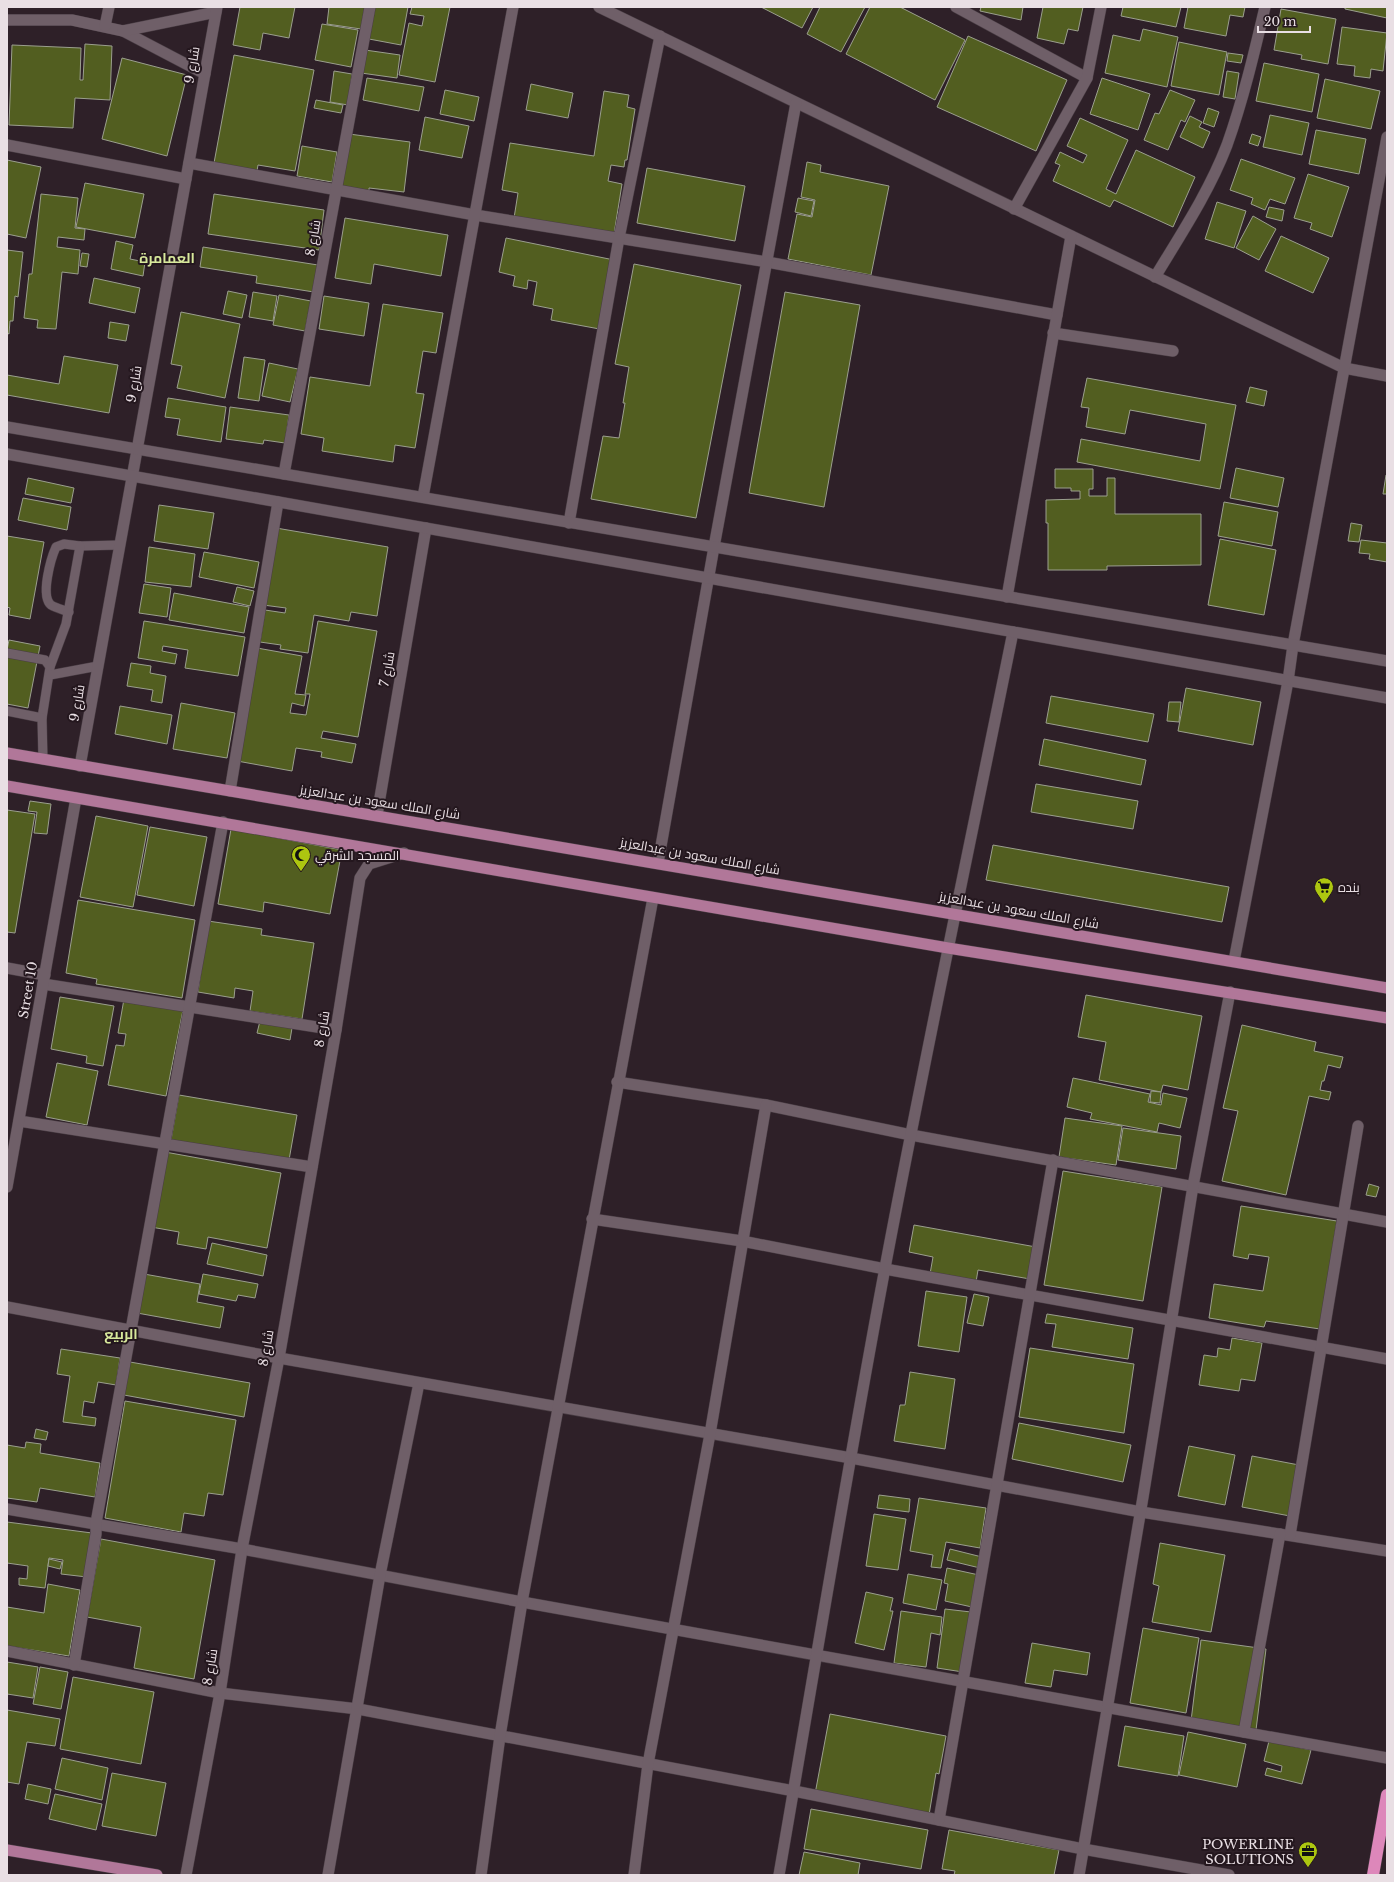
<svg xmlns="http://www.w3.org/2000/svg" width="1394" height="1882" font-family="'Libre Baskerville',Cairo,serif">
<rect width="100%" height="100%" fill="#2e2028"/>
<g fill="#525e20" stroke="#9b9f8e">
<path d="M240 7H295L289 38 263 33 260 50 233 45Z"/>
<path d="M329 7H365L361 29 327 24Z"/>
<path d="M375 7H408L401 45 369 39Z"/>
<path d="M412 7H450L435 82 399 75 409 23 422 26 424 16 410 14Z"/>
<path d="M761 7H813L802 28Z"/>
<path d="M820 7H865L841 52 807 34Z"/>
<path d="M870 7H900L965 40 935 100 846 54Z"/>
<path d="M981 7H1023L1021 20 980 11Z"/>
<path d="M1043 7H1083L1078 31 1068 29 1064 44 1037 38Z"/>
<path d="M1123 7H1181L1176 27 1121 16Z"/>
<path d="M1188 7H1245L1243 17 1230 15 1226 36 1184 28Z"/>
<path d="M1345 7H1387V18L1345 9Z"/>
<path d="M1281 9 1336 19 1328 64 1301 59 1302 55 1274 50Z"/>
<path d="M322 24 358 30 351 67 315 60Z"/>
<path d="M1342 27 1387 33 1383 71 1371 69 1370 78 1354 76 1355 66 1337 64Z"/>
<path d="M1143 29 1178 37 1167 87 1105 73 1113 35 1140 41Z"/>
<path d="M968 36 1067 80 1036 151 937 107Z"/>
<path d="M1179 42 1227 52 1219 95 1171 86Z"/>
<path d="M85 44 112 46 110 100 75 98 73 128 9 125 12 45 81 48 80 80H83Z"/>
<path d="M365 50 400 55 397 78 361 73Z"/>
<path d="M1228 53 1243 55 1241 63 1227 61Z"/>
<path d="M234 55 314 70 295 171 258 165 257 171 214 163Z"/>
<path d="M122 58 187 75 167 156 102 139Z"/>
<path d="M1264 63 1319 74 1312 112 1256 101Z"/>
<path d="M334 71 352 74 348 105 330 102Z"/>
<path d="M1227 71 1239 73 1235 99 1223 97Z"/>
<path d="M367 78 424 87 419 111 363 100Z"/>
<path d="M1102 78 1150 94 1138 130 1090 114Z"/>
<path d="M1325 79 1380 91 1371 129 1317 118Z"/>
<path d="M531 84 573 93 568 118 526 110Z"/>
<path d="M445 90 479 97 474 121 440 114Z"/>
<path d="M1170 90 1195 100 1185 122 1181 120 1168 150 1144 140 1155 113 1159 114Z"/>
<path d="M604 91 629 95 627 107 635 109 627 160H625L624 167 611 165 608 181 622 184 614 234 514 218 518 193 502 190 510 143 594 156Z"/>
<path d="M316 100 343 105 341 113 314 108Z"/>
<path d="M1208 108 1219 112 1214 127 1203 123Z"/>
<path d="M1270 115 1309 123 1302 155 1263 147Z"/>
<path d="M1190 116 1202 122 1199 127 1210 132 1203 148 1180 137Z"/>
<path d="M425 117 469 126 462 158 419 150Z"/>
<path d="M1080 118 1128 140 1106 189 1116 194 1136 150 1195 177 1173 227 1114 200 1110 207 1053 181 1060 165 1055 163 1060 152 1083 163 1087 155 1067 146Z"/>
<path d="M1316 130 1366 139 1359 174 1309 164Z"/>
<path d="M349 134 410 142 404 192 369 188V192L341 188Z"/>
<path d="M1252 134 1261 137 1258 146 1249 143Z"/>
<path d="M302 146 337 152 332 182 297 176Z"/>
<path d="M1241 159 1295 178 1285 204 1270 199 1265 210 1251 204 1253 198 1230 190Z"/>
<path d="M7 160 41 167 26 238 7 234Z"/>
<path d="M807 162 821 165 820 172 889 186 871 275 788 259 797 214 812 217 815 200 801 197Z"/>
<path d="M647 168 745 186 735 241 637 223Z"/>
<path d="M1308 174 1349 187 1332 237 1310 229 1312 223 1294 218Z"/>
<path d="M85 183 144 194 135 238 76 227Z"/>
<path d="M41 194 78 198 75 228 85 229 84 240 58 237 57 247 80 250 78 274 62 272 56 329 37 328 38 320 24 318 29 274H32Z"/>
<path d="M214 194 324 210 319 250 208 234Z"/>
<path d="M798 198 814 201 811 216 795 212Z"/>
<path d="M1217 202 1246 211 1234 248 1205 239Z"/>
<path d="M1269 207 1284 210 1282 221 1266 217Z"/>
<path d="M1253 216 1276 229 1259 260 1236 248Z"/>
<path d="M345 218 448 235 441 276 374 264 371 284 335 278Z"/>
<path d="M1281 236 1329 258 1313 293 1265 271Z"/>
<path d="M506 238 619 261 605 330 551 320 553 309 533 305 537 282 528 280 527 289 513 286 515 276 499 272Z"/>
<path d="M116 241 133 245 130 259 145 262 143 276 111 269Z"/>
<path d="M203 247 318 265 314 292 256 283 257 276 200 267Z"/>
<path d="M7 250 23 252 18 297 15 296 13 321H10L9 334 7 333Z"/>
<path d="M82 253 89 254 87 267 80 266Z"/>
<path d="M634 264 741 285 696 518 591 499 603 436 619 438 625 403H623L629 367 615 364Z"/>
<path d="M94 278 140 288 135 313 89 303Z"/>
<path d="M228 291 247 295 242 318 223 314Z"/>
<path d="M253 292 277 296 273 321 249 317Z"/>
<path d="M785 292 860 305 824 507 749 493Z"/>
<path d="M279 295 311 301 305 331 273 325Z"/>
<path d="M324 296 369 303 364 336 319 329Z"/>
<path d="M383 304 443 313 436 353 423 351 416 393 424 394 415 448 395 445 393 462 322 451 324 438 301 434 310 377 370 386Z"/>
<path d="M181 312 240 324 225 398 177 388 182 366 171 364Z"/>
<path d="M110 322 129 325 126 341 108 338Z"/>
<path d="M64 356 118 365 109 413 7 395V375L59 384Z"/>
<path d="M244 357 265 360 259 401 238 398Z"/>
<path d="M269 363 298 369 290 402 262 396Z"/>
<path d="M1087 378 1236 405 1220 489 1077 462 1081 439 1200 461 1206 424 1130 410 1125 434 1086 427 1089 408 1081 407Z"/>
<path d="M1250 387 1267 391 1264 406 1246 402Z"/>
<path d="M168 398 226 407 221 442 177 435 180 419 165 417Z"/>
<path d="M230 407 289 415 285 443 264 440 263 444 226 439Z"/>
<path d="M1236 468 1284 478 1278 507 1230 498Z"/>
<path d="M1055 469H1093V489H1089V496H1107V478H1115V514H1201V565L1107 566V570H1048V523H1046V500L1080 499V491H1071V488H1055Z"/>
<path d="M1386 475H1387V494H1383Z"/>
<path d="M28 478 74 488 71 503 25 494Z"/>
<path d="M23 498 71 507 67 530 18 520Z"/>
<path d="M1224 502 1278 512 1272 546 1218 536Z"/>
<path d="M159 505 214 513 208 549 154 541Z"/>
<path d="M1351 523 1362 525 1359 542 1348 541Z"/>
<path d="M276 528 388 547 377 616 351 612 349 621 314 615 308 653 280 649 281 645 260 642 265 610 285 613 286 608 263 605Z"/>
<path d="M7 536 44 542 30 619 9 615 10 608 7 607Z"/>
<path d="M1220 539 1276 550 1264 615 1208 605Z"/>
<path d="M1361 540 1387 543V562L1369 559 1370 554 1359 553Z"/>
<path d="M149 547 195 554 191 587 145 582Z"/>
<path d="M204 552 259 562 254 588 199 577Z"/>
<path d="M144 584 171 588 167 617 139 613Z"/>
<path d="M237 587 254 591 250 606 233 602Z"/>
<path d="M174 593 249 607 244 633 169 620Z"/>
<path d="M144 621 245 637 238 676 185 668 188 650 163 646 162 651 177 654 175 664 138 658Z"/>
<path d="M318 621 377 631 358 737 323 731 321 738 356 744 352 763 321 757 322 752 296 748 292 771 237 761 257 648 302 656 295 694 306 695 304 706 292 703 290 713 306 715 310 694H305Z"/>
<path d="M9 640 40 646 28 708 7 704V650Z"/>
<path d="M131 663 151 666 150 673 166 676 162 703 151 701 153 690 127 686Z"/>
<path d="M1186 688 1261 702 1253 745 1178 731Z"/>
<path d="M1051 696 1154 714 1148 742 1046 723Z"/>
<path d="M1169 702H1181L1179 722 1167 721Z"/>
<path d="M181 703 235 713 227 758 173 749Z"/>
<path d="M120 706 172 715 167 744 115 734Z"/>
<path d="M1044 739 1146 760 1141 785 1039 765Z"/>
<path d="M1036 784 1138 801 1133 829 1031 812Z"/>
<path d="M30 801 51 804 47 834 34 833 37 812 28 811Z"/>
<path d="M7 810 35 814 15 933 7 932Z"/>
<path d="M96 816 148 826 133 907 80 897Z"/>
<path d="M150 827 207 837 194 906 137 895Z"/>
<path d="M231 829 342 850 330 914 264 902 263 912 218 904Z"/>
<path d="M993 845 1229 887 1222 922 986 880Z"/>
<path d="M78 900 195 920 182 998 96 984 97 979 66 973Z"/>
<path d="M208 921 262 929 261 935 314 943 302 1019 250 1011 253 991 235 988 234 998 198 992Z"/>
<path d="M1086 995 1202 1016 1188 1090 1163 1085 1161 1092 1099 1080 1106 1042 1078 1037Z"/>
<path d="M60 997 114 1006 103 1066 86 1063 87 1056 51 1049Z"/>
<path d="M124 999 183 1010 166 1096 108 1085 116 1045 124 1046 126 1034 118 1033Z"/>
<path d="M260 1021 292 1028 290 1040 257 1033Z"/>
<path d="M1242 1025 1316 1042 1314 1051 1343 1057 1340 1068 1328 1065 1324 1081H1322L1320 1090 1331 1092 1329 1100 1309 1096 1286 1195 1222 1181 1238 1111 1223 1108Z"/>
<path d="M57 1063 98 1071 87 1125 46 1117Z"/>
<path d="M1073 1078 1150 1094 1148 1102 1161 1105 1163 1093 1187 1098 1180 1128 1159 1123 1157 1132 1090 1119 1092 1113 1067 1107Z"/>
<path d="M1151 1091 1161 1092 1160 1103 1150 1102Z"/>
<path d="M179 1095 297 1115 289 1160 171 1140Z"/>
<path d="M1065 1118 1122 1126 1116 1165 1059 1157Z"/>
<path d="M1123 1128 1181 1136 1176 1169 1118 1160Z"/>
<path d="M165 1152 281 1173 267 1248 208 1237 206 1249 177 1244 179 1232 151 1227Z"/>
<path d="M1063 1171 1162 1187 1143 1301 1044 1285Z"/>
<path d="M1369 1184 1379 1187 1376 1197 1366 1195Z"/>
<path d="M1241 1206 1337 1221 1320 1329 1266 1321 1264 1327 1209 1318 1214 1284 1263 1291 1269 1257 1249 1254 1248 1259 1233 1256Z"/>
<path d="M914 1225 1036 1247 1030 1279 978 1270 976 1282 930 1274 933 1257 909 1252Z"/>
<path d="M212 1243 267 1255 263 1276 207 1264Z"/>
<path d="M144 1274 200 1284 197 1302 224 1307 220 1328 137 1313Z"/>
<path d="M203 1274 258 1284 255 1298 238 1295 236 1301 199 1294Z"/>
<path d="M926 1291 967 1297 959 1352 918 1346Z"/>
<path d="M974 1294 989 1297 983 1326 967 1323Z"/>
<path d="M1047 1314 1133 1328 1128 1359 1052 1347 1056 1324 1045 1323Z"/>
<path d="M1232 1338 1262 1343 1255 1381 1241 1379 1239 1391 1199 1385 1204 1355 1217 1357 1218 1348 1230 1350Z"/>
<path d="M1030 1348 1134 1364 1124 1433 1019 1417Z"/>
<path d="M61 1349 120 1358 116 1385 98 1382 94 1403 84 1401 82 1416 96 1418 95 1426 63 1422 70 1376 57 1374Z"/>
<path d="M130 1362 250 1383 244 1417 124 1395Z"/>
<path d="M910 1372 955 1379 945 1449 894 1441 900 1405H905Z"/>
<path d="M125 1401 236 1420 223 1495 208 1493 204 1516 184 1513 181 1532 105 1518Z"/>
<path d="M1019 1423 1131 1445 1123 1482 1012 1459Z"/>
<path d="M36 1429 48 1432 46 1440 34 1438Z"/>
<path d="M26 1442 41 1444 40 1453 100 1463 95 1497 40 1488 37 1502 7 1498V1445L25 1448Z"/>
<path d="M1189 1446 1235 1455 1225 1505 1178 1496Z"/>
<path d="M1252 1456 1299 1465 1290 1516 1242 1507Z"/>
<path d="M879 1495 910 1499 909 1512 877 1508Z"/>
<path d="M919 1498 986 1508 980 1548 946 1542 941 1568 931 1567 933 1555 910 1551Z"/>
<path d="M874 1514 906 1519 898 1570 866 1566Z"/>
<path d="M7 1522 92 1533 87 1577 61 1574 63 1560 49 1558 45 1588 19 1585V1578L27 1579 28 1566 7 1563Z"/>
<path d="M101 1539 215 1560 194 1679 134 1668 141 1627 87 1617Z"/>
<path d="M1160 1543 1225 1555 1211 1632 1152 1622 1159 1586 1153 1584Z"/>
<path d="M950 1549 982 1557 980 1568 947 1560Z"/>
<path d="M49 1559 62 1562 60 1569 48 1566Z"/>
<path d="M947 1568 979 1575 972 1607 945 1601 948 1584 944 1583Z"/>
<path d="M908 1574 942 1580 936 1610 903 1603Z"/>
<path d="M48 1584 80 1590 69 1656 7 1646V1607L44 1613Z"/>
<path d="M866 1592 893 1598 890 1611H893L884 1650 855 1643Z"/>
<path d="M945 1609 971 1612 963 1672 937 1668Z"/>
<path d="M901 1611 942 1617 940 1635 931 1633 926 1667 894 1663Z"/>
<path d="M1143 1628 1199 1638 1186 1713 1130 1703Z"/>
<path d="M1201 1640 1266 1649 1256 1730 1191 1721Z"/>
<path d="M1032 1643 1090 1653 1087 1675 1054 1670 1051 1687 1025 1683Z"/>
<path d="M7 1662 38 1667 33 1698 7 1694Z"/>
<path d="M40 1667 68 1672 61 1709 33 1704Z"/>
<path d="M73 1677 154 1692 141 1764 60 1749Z"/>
<path d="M7 1710 60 1719 55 1746 27 1742 19 1784 7 1782Z"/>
<path d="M830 1714 946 1736 939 1774 936 1773 929 1815 815 1794Z"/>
<path d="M1125 1726 1184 1736 1178 1776 1118 1766Z"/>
<path d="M1188 1732 1246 1744 1237 1787 1179 1775Z"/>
<path d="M1269 1741 1311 1750 1302 1784 1265 1775 1267 1768 1281 1772 1282 1766 1264 1761Z"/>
<path d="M62 1758 108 1768 102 1800 55 1789Z"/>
<path d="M112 1773 166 1783 156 1836 102 1826Z"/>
<path d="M28 1784 51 1789 48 1804 25 1799Z"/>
<path d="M55 1794 102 1804 96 1830 49 1819Z"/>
<path d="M811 1809 928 1830 921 1869 804 1849Z"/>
<path d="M949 1830 1059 1850 1054 1875H954L955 1871 942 1869Z"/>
<path d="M804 1852 860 1863 858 1875H799Z"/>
</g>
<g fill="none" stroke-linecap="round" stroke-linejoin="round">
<g stroke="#493d44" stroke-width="10">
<g id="service">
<path d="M69 612C64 610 56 608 51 605 40 596 51 558 56 547L64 544 80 546 119 545"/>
<path d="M7 653 45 660 50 667 42 718"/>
<path d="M50 667 66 624 80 546"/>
<path d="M50 675 98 666"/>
<path d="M7 711 42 718 43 760"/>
</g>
</g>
<g stroke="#493d44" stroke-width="12">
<g id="minor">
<path d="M599 7 1344 368 1387 376"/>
<path d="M956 7 1087 78"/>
<path d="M7 20H72L123 31 205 74"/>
<path d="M105 26 109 7"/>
<path d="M123 31 216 12"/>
<path d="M7 145 186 179"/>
<path d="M189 163 475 215 767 262 1057 315"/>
<path d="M1014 209 1087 78 1101 7"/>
<path d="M1155 277C1181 234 1209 192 1227 145 1243 100 1254 54 1265 7"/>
<path d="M1053 333 1173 351"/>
<path d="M284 474 370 7"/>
<path d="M423 497 513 7"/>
<path d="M569 523 619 238 660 36"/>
<path d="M1007 597 1071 236"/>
<path d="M80 766 217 7"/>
<path d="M230 791 278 502"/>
<path d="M377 815 426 528"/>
<path d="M658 863 714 547 796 103"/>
<path d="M1234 961 1288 681 1293 645 1387 137"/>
<path d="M7 968 45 975"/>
<path d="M43 984 336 1030"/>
<path d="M617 1082 766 1105 911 1135 1387 1222"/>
<path d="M19 1121 312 1167"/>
<path d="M7 1187 76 798"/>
<path d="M592 1219 742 1241 885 1269 1387 1359"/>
<path d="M7 1307 279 1358 851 1458 1141 1512 1387 1551"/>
<path d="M7 1509 242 1549 522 1602 1387 1758"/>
<path d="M1290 1535 1358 1126"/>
<path d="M7 1651 220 1693 358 1709 794 1791 1083 1849 1229 1875"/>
<path d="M74 1665 96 1534V1523L223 822"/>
<path d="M1244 1732 1280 1534"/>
<path d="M939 1820 1053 1160"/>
<path d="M186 1875 220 1693 242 1549 279 1358 336 1030 360 878 369 864 404 853"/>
<path d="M328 1875 380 1575 419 1383"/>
<path d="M481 1875 500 1736 522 1602 653 898"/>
<path d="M634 1875 648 1764 710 1434 766 1105"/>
<path d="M779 1875C814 1672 847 1470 885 1268 925 1055 970 844 1013 632"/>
<path d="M1079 1875 1143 1497 1193 1186 1230 992"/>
</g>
</g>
<g stroke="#493d44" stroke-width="12">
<g id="tertiary">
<path d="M7 427 1387 661"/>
<path d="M7 454 1387 698"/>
</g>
</g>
<g stroke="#493d44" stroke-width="12">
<g id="primary">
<path d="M7 753 1387 988"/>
<path d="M7 786 948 948 1387 1018"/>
<path d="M7 1850 157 1875"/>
</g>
</g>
<g stroke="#493d44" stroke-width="13">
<path id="motorway" d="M1373 1875 1387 1795"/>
</g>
<use href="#service" stroke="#6f5f68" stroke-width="9"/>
<use href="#minor" stroke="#6f5f68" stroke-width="11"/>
<use href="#tertiary" stroke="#6f5f68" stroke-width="11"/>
<use href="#primary" stroke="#b17799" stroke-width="11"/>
<use href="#motorway" stroke="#dd87ba" stroke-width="12"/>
</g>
<defs>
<g id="mosque-pin" transform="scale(1)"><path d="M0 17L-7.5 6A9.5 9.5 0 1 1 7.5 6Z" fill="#adc610" stroke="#24171e"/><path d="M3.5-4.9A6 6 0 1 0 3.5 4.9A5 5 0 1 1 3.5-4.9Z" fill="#111"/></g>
<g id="supermarket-pin" transform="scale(1)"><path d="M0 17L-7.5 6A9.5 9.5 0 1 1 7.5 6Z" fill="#adc610" stroke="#24171e"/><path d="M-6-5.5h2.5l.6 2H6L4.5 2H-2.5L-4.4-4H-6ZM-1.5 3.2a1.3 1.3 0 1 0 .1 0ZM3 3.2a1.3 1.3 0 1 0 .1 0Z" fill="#111"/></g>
<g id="office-pin" transform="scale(1)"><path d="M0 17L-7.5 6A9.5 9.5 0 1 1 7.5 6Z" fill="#adc610" stroke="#24171e"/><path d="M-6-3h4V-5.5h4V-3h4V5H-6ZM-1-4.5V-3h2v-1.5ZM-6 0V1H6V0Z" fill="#111"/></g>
</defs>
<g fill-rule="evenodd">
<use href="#mosque-pin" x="301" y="855"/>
<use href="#supermarket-pin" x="1324" y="887"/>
<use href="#office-pin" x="1308" y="1851"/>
</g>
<g text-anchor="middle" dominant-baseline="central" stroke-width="4" stroke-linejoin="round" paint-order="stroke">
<g font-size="13" fill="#e9dfe4" stroke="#24171e">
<text transform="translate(192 65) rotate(-80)">شارع 9</text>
<text transform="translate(313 238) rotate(-80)">شارع 8</text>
<text transform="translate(134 384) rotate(-80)">شارع 9</text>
<text transform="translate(387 669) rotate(-80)">شارع 7</text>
<text transform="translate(77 703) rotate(-80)">شارع 9</text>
<text transform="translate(380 802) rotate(9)">شارع الملك سعود بن عبدالعزيز</text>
<text transform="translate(700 856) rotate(10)">شارع الملك سعود بن عبدالعزيز</text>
<text transform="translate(1019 910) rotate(10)">شارع الملك سعود بن عبدالعزيز</text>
<text transform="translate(28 990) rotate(-80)">Street 10</text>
<text transform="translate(322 1029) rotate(-80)">شارع 8</text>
<text transform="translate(266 1348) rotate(-80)">شارع 8</text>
<text transform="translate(210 1667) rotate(-81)">شارع 8</text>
</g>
<g font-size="13" fill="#e9dfe4" stroke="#24171e" text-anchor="start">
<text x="315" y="855">المسجد الشرقي</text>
<text x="1338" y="887">بنده</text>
<text x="1294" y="1844" text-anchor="end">POWERLINE<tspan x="1294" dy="15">SOLUTIONS</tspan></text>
</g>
<g font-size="14" font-weight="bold" fill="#d8e99c" stroke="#24171e">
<text x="167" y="258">العمامرة</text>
<text x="121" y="1334">الربيع</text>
</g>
</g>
<rect width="1394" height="1882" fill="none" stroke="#e9dfe4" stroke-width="16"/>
<path d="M1258 26v6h52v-6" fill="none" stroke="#e9dfe4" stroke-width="2"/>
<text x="1264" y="26" font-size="12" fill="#e9dfe4" stroke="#24171e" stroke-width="3" paint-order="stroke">20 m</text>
</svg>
